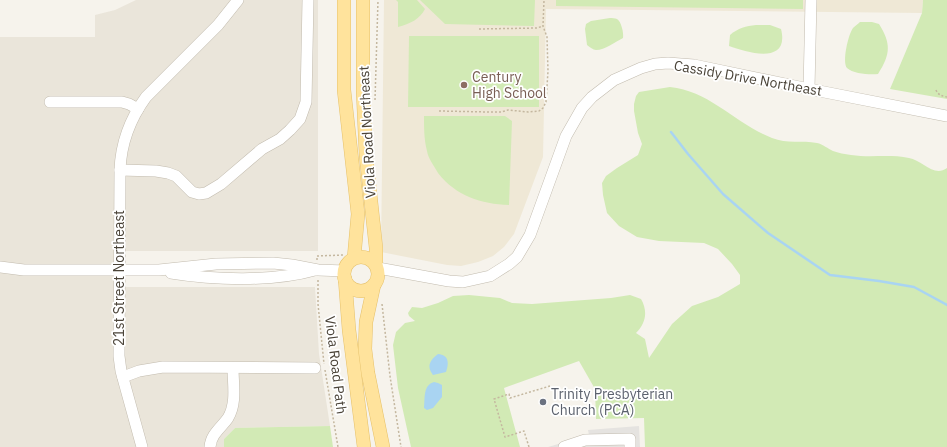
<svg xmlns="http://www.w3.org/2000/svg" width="947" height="447" font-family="'IBM Plex Sans',sans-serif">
<rect width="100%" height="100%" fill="#f6f3ec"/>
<path fill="#eae5da" d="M136 0H318V251H119V287H315L319 354 330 426 235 428 224 439V447H0V37H95V15L115 10Z"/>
<path fill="#efe8d6" d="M384 0H923L922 13 546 9 543 157 514 234 504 247 493 256 478 262 461 266 447 265 381 252Z"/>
<g fill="#d2eab5">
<path d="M396 0H417L425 9C420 19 410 24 398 27V2Z"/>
<path d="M420 0H535L534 26 445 24Z"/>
<path d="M556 0H803V9L556 6Z"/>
<path d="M923 0H947V99L890 89 922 13Z"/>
<path d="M610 18C612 18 615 18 617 19 621 21 624 33 623 38 615 42 605 50 596 50 593 50 590 47 587 45L585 29 586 24 591 21Z"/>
<path d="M860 22H872L879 24C891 43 891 54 878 74 871 75 853 74 847 68 842 62 848 35 853 28 855 26 858 24 860 22Z"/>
<path d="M756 25H770L781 29C790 65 748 53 729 46L730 35C738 28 746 26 756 25Z"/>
<path d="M409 36H539V107H408Z"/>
<path d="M670 87C710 91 736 124 772 138 787 144 802 140 817 143 823 144 828 149 833 151 838 153 845 154 851 155 870 158 890 154 909 158 922 160 934 178 947 168V447H645L644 418 596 419 595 389 579 361 504 388 520 447H411L398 388 393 345 396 332 405 323 415 321 409 316 408 313 412 307 422 308 438 303 453 296 469 295 500 298 512 303 532 304 611 298 630 295 641 299C648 311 646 323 636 333L645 339 649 358 672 324 692 306 718 297 740 284V275L732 264 718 249 704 243 659 241 637 237 619 226 607 213 603 195 602 183 606 176 617 168 638 155 642 144 638 133 634 111V104L636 96 639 92Z"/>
<path d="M424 116H505L512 121 509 205C481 204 456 196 438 173 434 166 428 158 427 151 424 139 424 128 424 116Z"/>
<path d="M330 426 333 447H224V439L235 428Z"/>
</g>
<path fill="#e5e3e0" d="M639 426 640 447H548L589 435 588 430Z"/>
<g fill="#a9d4f2">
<path d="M438 354C449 355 449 363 446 372L433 375C426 366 430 360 438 354Z"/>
<path d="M434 382 438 383 442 385V397L433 408 427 410 424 408C425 398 423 385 434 382Z"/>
</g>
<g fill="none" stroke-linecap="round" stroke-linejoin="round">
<path stroke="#a9d4f2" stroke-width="2.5" d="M671 132 688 154 723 194 768 233 830 275 879 281 914 287 947 305"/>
<g stroke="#c2bbae" stroke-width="12">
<g id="minor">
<path d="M809 89 811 0"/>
<path d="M50 102H122L129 104 138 109"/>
<path d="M120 170 156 171 168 173 176 176 192 192 199 194 206 193 221 184 262 149 280 139 290 130 300 119 306 102 308 0"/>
<path d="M0 267 24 270H159L216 264 273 263 292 265 318 270 345 271"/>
<path d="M378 268 449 281 463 282 490 276 509 264 517 257 530 235 566 136 582 108 592 97 614 80 641 68 655 64 668 63 694 65 809 89 947 116"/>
<path d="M171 273C214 280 273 282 315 270"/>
<path d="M123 377 139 371 163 367 315 368"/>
<path d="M142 447 121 371 119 356 120 170C121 142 130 119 146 97L218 25 238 0"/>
<path d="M210 447C211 434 221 428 228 418 237 403 233 384 233 368"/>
<path d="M564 447 585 440 630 439V447"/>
</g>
</g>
<g stroke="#e6c16a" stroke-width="14">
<g id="major">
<path d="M344 0V90L358 214 354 258"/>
<path d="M363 0V91L366 156 376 248V264"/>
<circle cx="361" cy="274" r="17"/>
<path d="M345 279 349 330 364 447"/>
<path d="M374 285 366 322 365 349 368 373 383 447"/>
</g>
</g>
<g stroke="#c4b79f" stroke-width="1.5" stroke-dasharray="2 2" stroke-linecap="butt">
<path d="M479 29 537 28 543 26"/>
<path d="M936 90C938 95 942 96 947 97"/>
<path d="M375 100 378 0"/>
<path d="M439 111 489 112H501L508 110 528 112 539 111 543 108 546 102 548 71 547 37 543 26 544 0"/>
<path d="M317 260V256L343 255"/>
<path d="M318 280V304L324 364"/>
<path d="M382 304 390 376 401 447"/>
<path d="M325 370 338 447"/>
<path d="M529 447 524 431 505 437 494 399 509 394 510 398 550 386"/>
</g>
<use href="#minor" stroke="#fff" stroke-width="11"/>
<use href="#major" stroke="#ffe39c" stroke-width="13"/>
</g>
<circle fill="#8d6e63" stroke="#fff" stroke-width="1.5" cx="464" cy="85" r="4"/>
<circle fill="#6b7280" stroke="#fff" stroke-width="1.5" cx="543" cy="402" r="4"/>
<g text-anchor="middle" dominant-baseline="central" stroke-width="3.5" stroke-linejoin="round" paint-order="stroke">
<g font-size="14" fill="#785e54" stroke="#fff" text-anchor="start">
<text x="472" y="77">Century<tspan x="472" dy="16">High School</tspan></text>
</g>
<g font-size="14" fill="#4b4439" stroke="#fff">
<text transform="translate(748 78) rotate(10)">Cassidy Drive Northeast</text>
<text transform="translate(367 132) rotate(-93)">Viola Road Northeast</text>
<text transform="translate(119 278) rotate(-90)">21st Street Northeast</text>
<text transform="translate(336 365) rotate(83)">Viola Road Path</text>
</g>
<g font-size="14" fill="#5b616d" stroke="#fff" text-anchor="start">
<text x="551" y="394">Trinity Presbyterian<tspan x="551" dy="16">Church (PCA)</tspan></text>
</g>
</g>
</svg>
